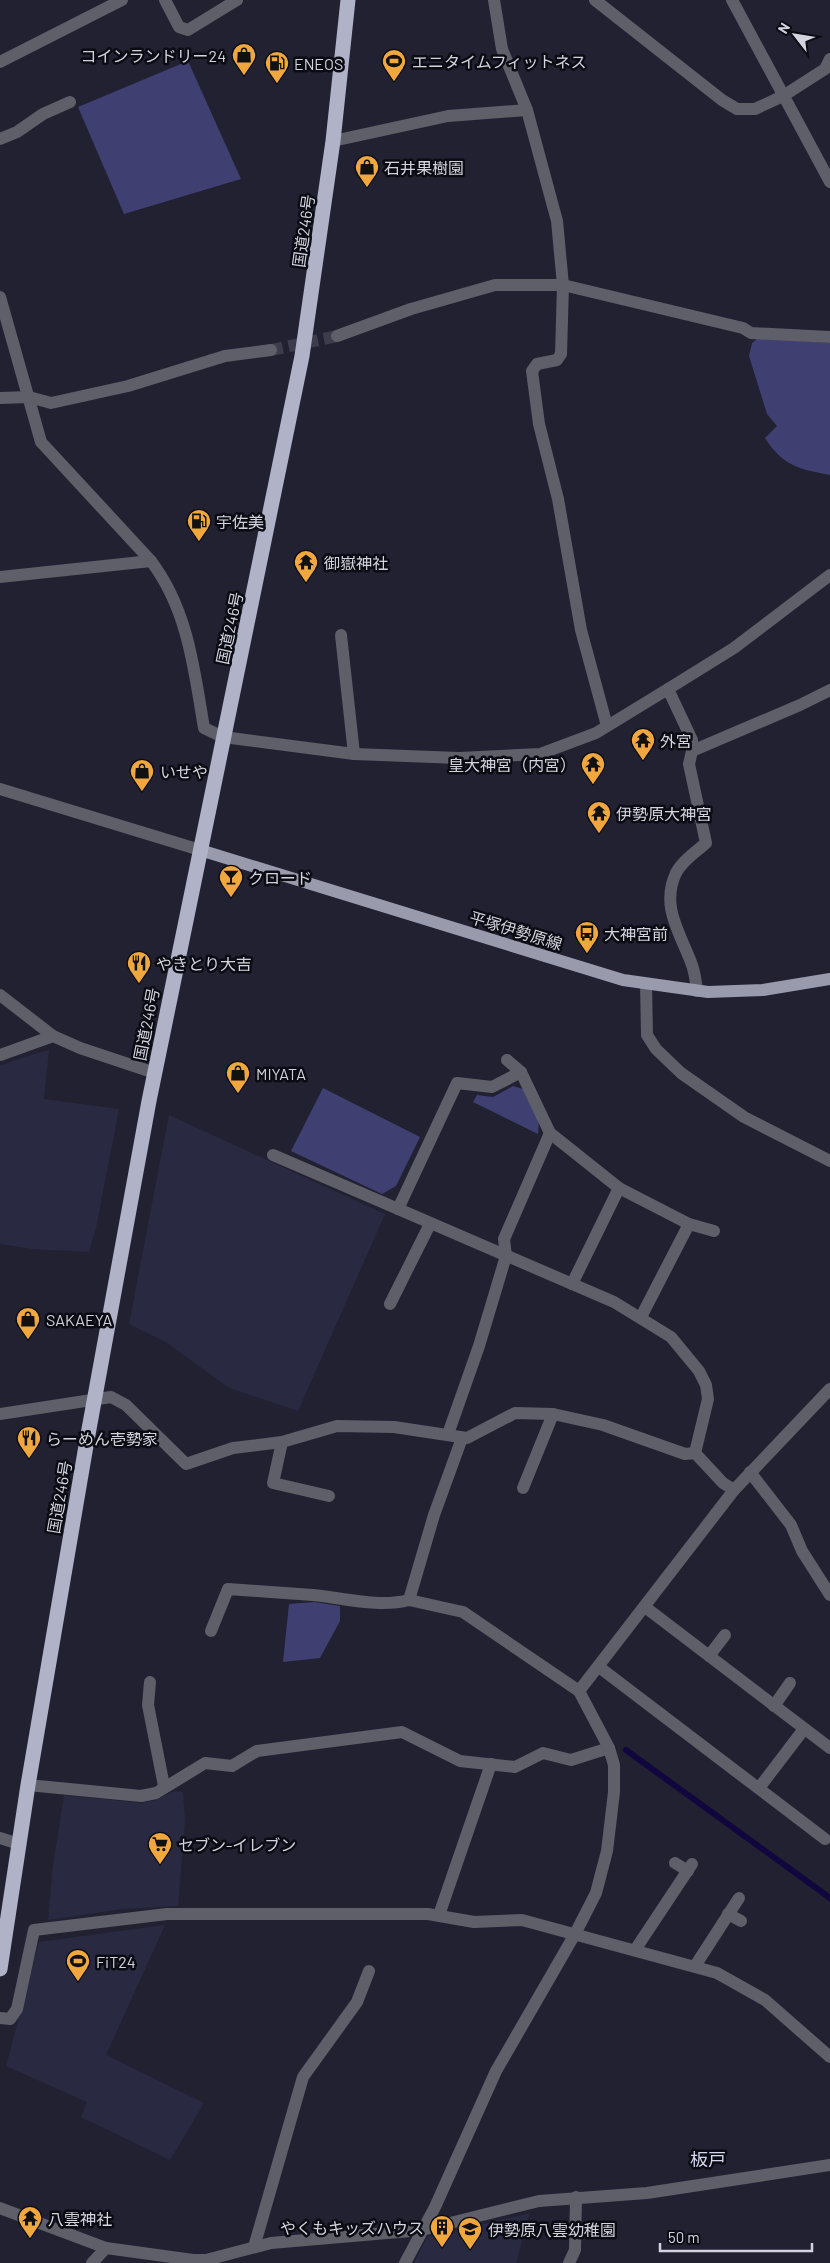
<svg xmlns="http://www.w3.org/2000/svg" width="830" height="2263" font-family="Barlow,'Noto Sans JP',sans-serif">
<rect width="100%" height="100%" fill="#212132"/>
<g fill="#292a41">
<path d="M49 1050 44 1099 119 1109 96 1228 89 1252 33 1249 0 1244V1066L24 1057Z"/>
<path d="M169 1115 385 1214 298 1411 229 1388 166 1342 129 1324Z"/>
<path d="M174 1791 183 1792 185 1820 178 1906 122 1909 48 1920 53 1866 64 1795 141 1803 156 1800Z"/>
<path d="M165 1925 106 2055 204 2103 170 2160 81 2117 87 2102 6 2066 39 1942Z"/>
<path d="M530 2213 516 2263H414L427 2237Z"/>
</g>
<g fill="#403f72">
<path d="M188 61 241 179 124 214 78 107Z"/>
<path d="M758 338 830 343V475C799 469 783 466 765 438L777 426 767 414 749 356 752 343Z"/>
<path d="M513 1086 523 1089 539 1121 538 1134 473 1102 477 1095 493 1097Z"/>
<path d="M323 1088 420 1137 396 1186 382 1194 291 1151Z"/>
<path d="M314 1602 340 1606V1621L320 1658 283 1662 289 1604Z"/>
</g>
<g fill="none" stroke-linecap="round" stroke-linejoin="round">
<path stroke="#11063d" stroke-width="6" d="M626 1750 830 1898"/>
<path stroke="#3c3c4c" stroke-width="12" stroke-dasharray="12 6" stroke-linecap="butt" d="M271 350 337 336"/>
<g stroke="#5e5f68" stroke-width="12">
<path d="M165 0 179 27 188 30 237 0"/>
<path d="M494 0 502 49 527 110 557 221 563 285 561 354 557 360 537 364 532 371 539 424 558 499 581 630 607 726"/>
<path d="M595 0 722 100 737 109H755L783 96 825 69 830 59"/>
<path d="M732 0 830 182"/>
<path d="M0 62 122 0"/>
<path d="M0 139 17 132 43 114 70 102"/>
<path d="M333 141 448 116 527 110"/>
<path d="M0 297 41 442 151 561C188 610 194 669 204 728L223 737 354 754 459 758 540 754 596 733 668 689 692 740V751L689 764 706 843C696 852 682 861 676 873 660 907 681 934 692 965 695 973 696 982 697 991"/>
<path d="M337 336 411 309 495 285H563L743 328 751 333 830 337"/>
<path d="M0 398 29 397 51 403 128 386 225 356 271 350"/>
<path d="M0 577 151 561"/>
<path d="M341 635 354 754"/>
<path d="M668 689 734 648 830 575"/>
<path d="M692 751 800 705 830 690"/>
<path d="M0 789 200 850"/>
<path d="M646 984 647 1035 656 1049 681 1073 744 1117 830 1161"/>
<path d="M0 995 53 1036 80 1048 155 1073"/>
<path d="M0 1055 53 1036"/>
<path d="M507 1060 521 1072 550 1133 619 1188 689 1224 714 1231"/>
<path d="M273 1155 614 1302 671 1337 699 1371 706 1385 708 1399 695 1453"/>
<path d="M398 1209 457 1083 492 1087 521 1072"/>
<path d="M572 1284 619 1188"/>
<path d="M390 1304 430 1224"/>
<path d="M641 1317 689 1224"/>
<path d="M0 1414 111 1397 126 1405 186 1464 233 1448 282 1442 337 1426 394 1427 467 1438 515 1413 553 1414 603 1425 685 1454 695 1453 723 1483 734 1490"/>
<path d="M448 1434 479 1346 506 1256 504 1239 550 1133"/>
<path d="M282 1442 273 1483 329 1496"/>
<path d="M750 1472 791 1525 802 1551 830 1595"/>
<path d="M523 1488 553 1414"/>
<path d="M409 1600 434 1515 462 1438"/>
<path d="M645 1607 830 1748"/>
<path d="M211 1631 228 1589C256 1591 285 1593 313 1595 344 1598 379 1608 409 1600L463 1612 579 1691"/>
<path d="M709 1656 725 1635"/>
<path d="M599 1667 825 1839"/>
<path d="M150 1682 148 1705 164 1786"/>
<path d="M774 1706 790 1683"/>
<path d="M28 1785 141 1796 156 1793 205 1763 232 1766 257 1751 402 1732 460 1761 515 1767 543 1753 571 1760 609 1748"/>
<path d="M759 1788 804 1729"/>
<path d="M0 1838 19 1844"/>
<path d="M675 1863 688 1871"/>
<path d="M728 1914 741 1921"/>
<path d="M439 1915 491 1764"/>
<path d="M635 1950 692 1864"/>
<path d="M695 1966 739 1898"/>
<path d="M0 2018 10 2019 17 2009 34 1930 167 1914H428L474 1922 522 1920 717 1973 765 2000 830 2057"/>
<path d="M0 2208 106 2248 193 2260H206L271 2243 422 2230 539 2201 647 2193 830 2165"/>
<path d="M254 2247 303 2077 357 2002 369 1971"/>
<path d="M92 2263 106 2248"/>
<path d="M405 2263 435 2207 496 2071 575 1934 596 1893 607 1851 614 1792V1765L609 1748 579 1691 734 1490 830 1389"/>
<path d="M569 2263 575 2250 576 2197"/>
</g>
<path stroke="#999aac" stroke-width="12" d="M200 850 623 980 708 992 763 990 830 979"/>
<path stroke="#b0b2c8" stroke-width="15" d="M0 1969 28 1785 87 1440 149 1101 302 356 333 141 348 0"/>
</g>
<defs>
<g id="shop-pin" transform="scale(1.25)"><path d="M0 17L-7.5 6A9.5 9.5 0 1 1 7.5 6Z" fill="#efa73e" stroke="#0b0c13"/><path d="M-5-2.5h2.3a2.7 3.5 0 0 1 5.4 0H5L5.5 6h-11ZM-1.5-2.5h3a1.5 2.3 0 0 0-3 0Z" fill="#111"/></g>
<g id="stadium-pin" transform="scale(1.25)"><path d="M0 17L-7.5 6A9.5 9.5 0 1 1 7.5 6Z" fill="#efa73e" stroke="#0b0c13"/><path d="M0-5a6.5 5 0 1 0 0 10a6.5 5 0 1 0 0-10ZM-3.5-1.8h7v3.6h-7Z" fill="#111"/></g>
<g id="fuel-pin" transform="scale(1.25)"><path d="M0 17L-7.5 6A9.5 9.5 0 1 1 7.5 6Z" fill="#efa73e" stroke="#0b0c13"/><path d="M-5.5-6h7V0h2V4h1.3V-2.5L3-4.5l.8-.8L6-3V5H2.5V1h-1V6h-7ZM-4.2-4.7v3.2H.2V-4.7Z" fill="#111"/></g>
<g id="temple-pin" transform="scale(1.25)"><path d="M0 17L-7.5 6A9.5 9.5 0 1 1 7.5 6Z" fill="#efa73e" stroke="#0b0c13"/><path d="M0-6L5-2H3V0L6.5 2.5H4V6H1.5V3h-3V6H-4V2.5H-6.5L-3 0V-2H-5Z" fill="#111"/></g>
<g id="bar-pin" transform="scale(1.25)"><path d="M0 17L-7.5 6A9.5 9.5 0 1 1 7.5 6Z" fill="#efa73e" stroke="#0b0c13"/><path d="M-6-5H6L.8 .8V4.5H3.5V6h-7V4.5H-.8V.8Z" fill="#111"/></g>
<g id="bus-pin" transform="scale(1.25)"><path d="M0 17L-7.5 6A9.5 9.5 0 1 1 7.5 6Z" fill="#efa73e" stroke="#0b0c13"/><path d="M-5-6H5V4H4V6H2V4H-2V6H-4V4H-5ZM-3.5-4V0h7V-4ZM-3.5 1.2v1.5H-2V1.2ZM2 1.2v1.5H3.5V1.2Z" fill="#111"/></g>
<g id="restaurant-pin" transform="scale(1.25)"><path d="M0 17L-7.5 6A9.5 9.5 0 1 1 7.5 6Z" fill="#efa73e" stroke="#0b0c13"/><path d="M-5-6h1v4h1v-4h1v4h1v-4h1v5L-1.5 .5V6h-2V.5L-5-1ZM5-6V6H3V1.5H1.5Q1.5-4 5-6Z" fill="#111"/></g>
<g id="supermarket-pin" transform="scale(1.25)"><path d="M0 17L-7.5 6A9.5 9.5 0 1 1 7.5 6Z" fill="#efa73e" stroke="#0b0c13"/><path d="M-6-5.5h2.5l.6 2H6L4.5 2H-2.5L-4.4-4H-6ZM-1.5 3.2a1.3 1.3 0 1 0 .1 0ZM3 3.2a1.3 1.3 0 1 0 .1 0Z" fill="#111"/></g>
<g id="building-pin" transform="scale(1.25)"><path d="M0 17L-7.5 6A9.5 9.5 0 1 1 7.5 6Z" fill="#efa73e" stroke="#0b0c13"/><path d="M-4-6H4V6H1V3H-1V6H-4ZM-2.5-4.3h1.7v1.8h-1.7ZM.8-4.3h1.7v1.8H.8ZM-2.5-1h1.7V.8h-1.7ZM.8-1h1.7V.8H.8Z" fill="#111"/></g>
<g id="school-pin" transform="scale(1.25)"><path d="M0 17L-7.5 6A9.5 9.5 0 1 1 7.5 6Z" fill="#efa73e" stroke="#0b0c13"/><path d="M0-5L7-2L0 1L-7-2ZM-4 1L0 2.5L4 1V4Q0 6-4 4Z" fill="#111"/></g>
</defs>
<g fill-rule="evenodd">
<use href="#shop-pin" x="244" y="55"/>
<use href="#stadium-pin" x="394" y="61"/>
<use href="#fuel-pin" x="277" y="63"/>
<use href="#shop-pin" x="367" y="167"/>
<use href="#fuel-pin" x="199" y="521"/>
<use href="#temple-pin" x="306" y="562"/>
<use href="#temple-pin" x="643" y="740"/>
<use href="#temple-pin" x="593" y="764"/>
<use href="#shop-pin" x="142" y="771"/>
<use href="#temple-pin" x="599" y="813"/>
<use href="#bar-pin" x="231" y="877"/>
<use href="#bus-pin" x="587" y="933"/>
<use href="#restaurant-pin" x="139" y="963"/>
<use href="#shop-pin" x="238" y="1073"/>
<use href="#shop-pin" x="28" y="1319"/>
<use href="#restaurant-pin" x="29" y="1438"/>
<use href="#supermarket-pin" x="160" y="1844"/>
<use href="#stadium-pin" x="78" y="1961"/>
<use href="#temple-pin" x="30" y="2218"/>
<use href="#building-pin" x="442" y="2227"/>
<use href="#school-pin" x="470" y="2229"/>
</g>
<g text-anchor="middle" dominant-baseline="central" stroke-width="5" stroke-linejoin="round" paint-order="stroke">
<g font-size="16" fill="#d2d3de" stroke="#0b0c13" text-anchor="start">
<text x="226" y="55" text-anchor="end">コインランドリー24</text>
<text x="412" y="61">エニタイムフィットネス</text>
<text x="294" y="63">ENEOS</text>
<text x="384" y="167">石井果樹園</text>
<text x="216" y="521">宇佐美</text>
<text x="324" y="562">御嶽神社</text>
<text x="660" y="740">外宮</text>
<text x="576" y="764" text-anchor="end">皇大神宮（内宮）</text>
<text x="160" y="771">いせや</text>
<text x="616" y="813">伊勢原大神宮</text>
<text x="248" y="877">クロード</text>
<text x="604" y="933">大神宮前</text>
<text x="156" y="963">やきとり大吉</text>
<text x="256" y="1073">MIYATA</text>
<text x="46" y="1319">SAKAEYA</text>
<text x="46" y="1438">らーめん壱勢家</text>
<text x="178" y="1844">セブン-イレブン</text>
<text x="96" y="1961">FiT24</text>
<text x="48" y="2218">八雲神社</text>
<text x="424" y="2227" text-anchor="end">やくもキッズハウス</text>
<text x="488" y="2229">伊勢原八雲幼稚園</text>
</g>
<g font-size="16" fill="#d2d3de" stroke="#0b0c13">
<text transform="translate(303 231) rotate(-82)">国道246号</text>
<text transform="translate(229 628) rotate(-78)">国道246号</text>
<text transform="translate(516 930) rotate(17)">平塚伊勢原線</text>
<text transform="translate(146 1024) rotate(-79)">国道246号</text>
<text transform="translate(59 1497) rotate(-80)">国道246号</text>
</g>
<g font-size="18" fill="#d5d7ee" stroke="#0b0c13">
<text x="708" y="2159">板戸</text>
</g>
</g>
<g transform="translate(795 35) rotate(301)" stroke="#0b0c13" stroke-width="4" paint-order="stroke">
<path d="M0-4L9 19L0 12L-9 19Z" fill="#d2d3de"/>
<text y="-8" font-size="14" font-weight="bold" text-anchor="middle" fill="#d2d3de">N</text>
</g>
<path d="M660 2243v8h152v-8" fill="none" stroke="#d2d3de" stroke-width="2.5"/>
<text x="668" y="2243" font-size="15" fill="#d2d3de" stroke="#0b0c13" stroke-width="4" paint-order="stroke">50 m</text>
</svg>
